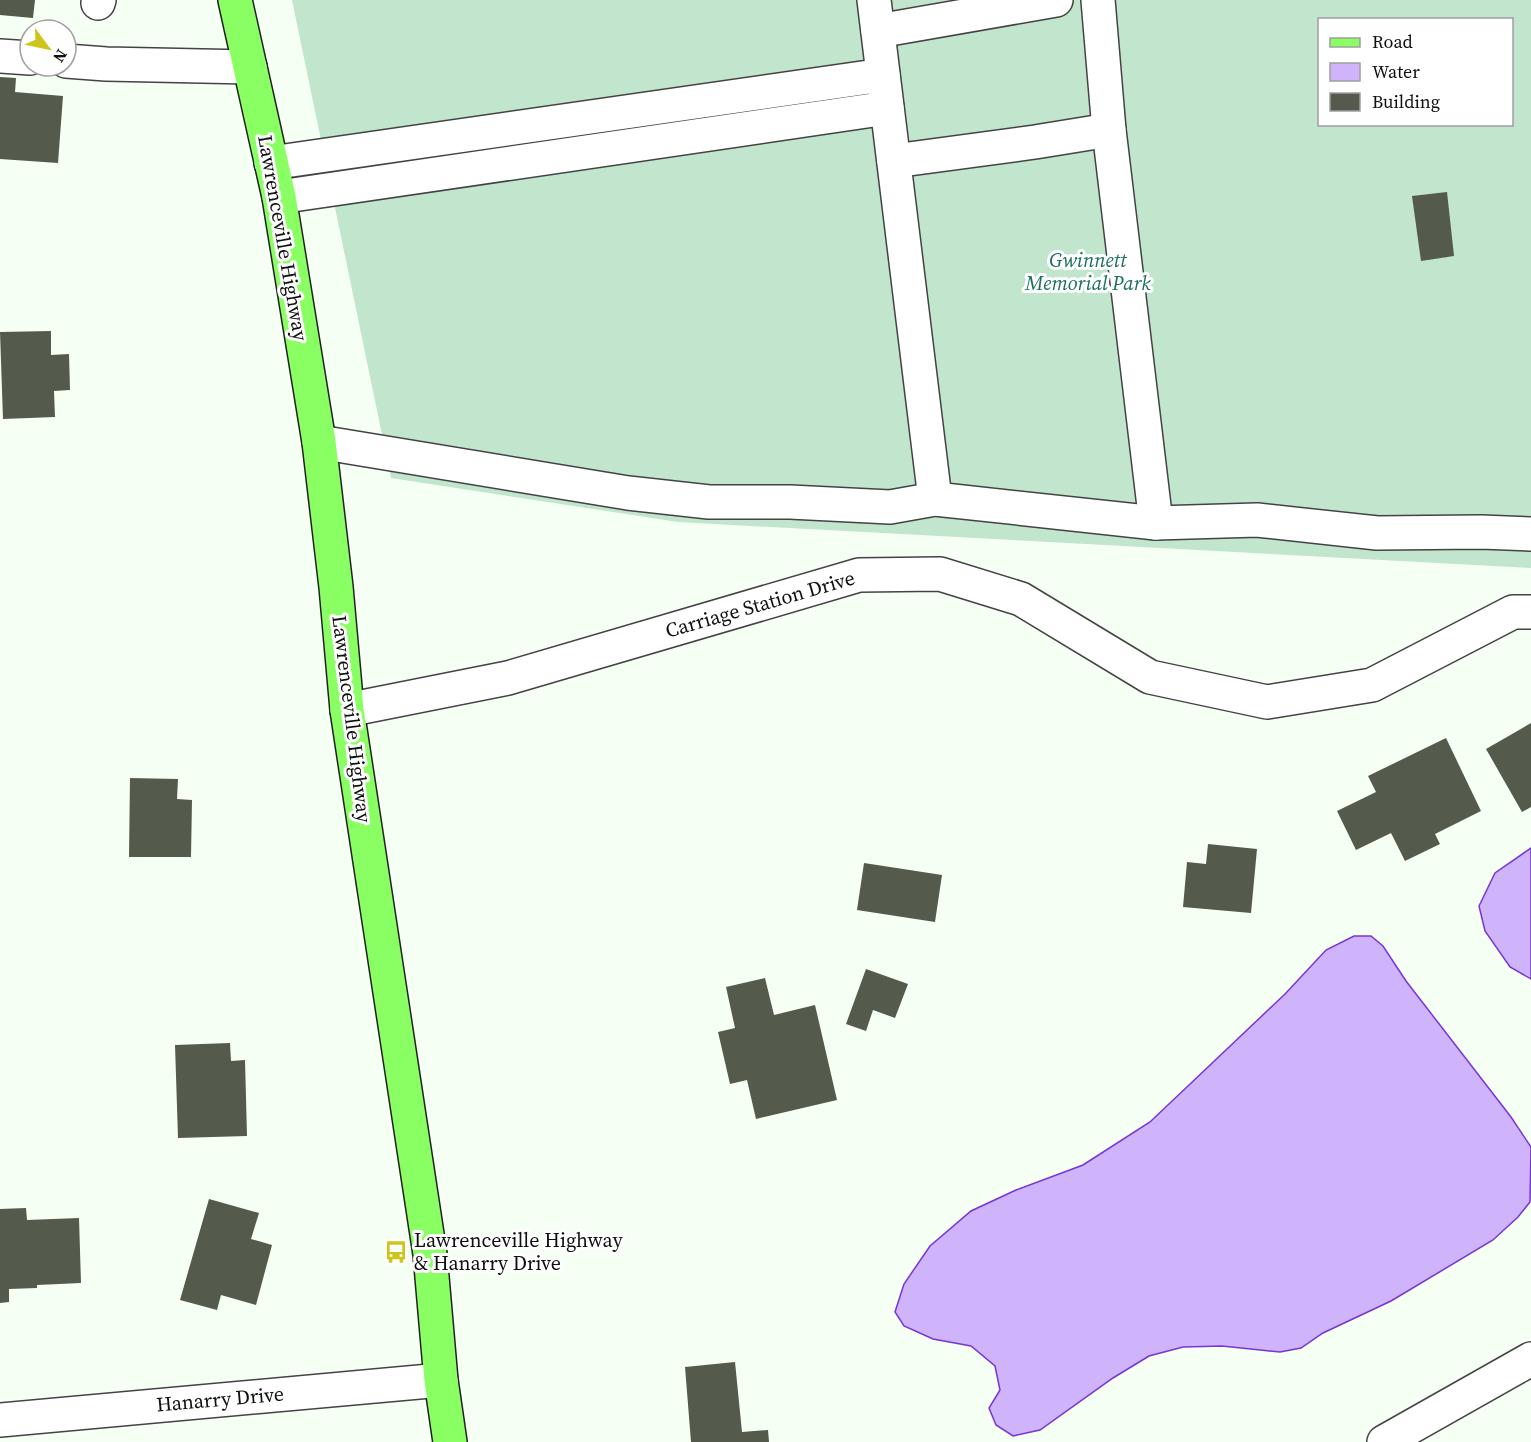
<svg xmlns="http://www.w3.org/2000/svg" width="1531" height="1442" font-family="'Source Serif 4',serif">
<rect width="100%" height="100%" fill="#f6fff4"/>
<path fill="#c1e5cd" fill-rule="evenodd" d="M292 0H1531V568L678 522 391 478ZM1320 20H1512V124H1320Z"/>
<g fill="#cfb4fb" stroke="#7635d8" stroke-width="1.5">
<path d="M1531 848V979L1510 967 1485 931 1479 906 1495 873Z"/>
<path d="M1354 936H1371L1383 946 1406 981 1511 1117 1531 1147 1530 1202 1518 1217 1493 1240 1391 1301 1323 1333 1301 1348 1280 1352 1222 1346 1183 1347 1149 1356 1113 1378 1040 1430 1013 1436 996 1425 989 1408 1000 1390 995 1366 971 1346 933 1339 904 1326 895 1312 904 1284 930 1246 971 1211 1016 1190 1083 1165 1150 1122 1285 994 1326 950Z"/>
</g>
<g fill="#545a4c">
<path d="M0 0H35L33 18 0 15Z"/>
<path d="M0 77 16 78 15 92 63 96 58 163 0 159Z"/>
<path d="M1447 192 1454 256 1421 261 1412 196Z"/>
<path d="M51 331V355L69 354 70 390 54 391 55 417 3 419 0 332Z"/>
<path d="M1531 723V807L1522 812 1486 749Z"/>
<path d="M1446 738 1481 811 1435 834 1440 844 1405 861 1391 833 1356 850 1337 811 1376 792 1368 776Z"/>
<path d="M130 778 178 779 177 799 192 800 191 857H129Z"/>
<path d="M1208 844 1257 849 1251 913 1183 907 1187 862 1206 864Z"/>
<path d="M864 863 942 875 935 922 857 910Z"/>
<path d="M866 969 908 984 895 1018 873 1010 866 1031 846 1024Z"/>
<path d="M765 978 774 1015 815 1005 837 1100 756 1119 747 1080 730 1084 718 1032 735 1028 726 987Z"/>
<path d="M230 1043 231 1061 245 1060 247 1136 178 1138 175 1045Z"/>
<path d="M209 1199 259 1213 251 1239 272 1245 256 1305 221 1295 217 1310 180 1300Z"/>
<path d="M26 1208 27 1220 79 1218 81 1283 37 1285V1288L9 1289V1302L0 1303V1209Z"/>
<path d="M735 1362 742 1432 768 1430 769 1442H691L685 1367Z"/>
</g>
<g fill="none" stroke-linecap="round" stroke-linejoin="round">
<g stroke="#434343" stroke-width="36">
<g id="minor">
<path d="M874 0 935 499"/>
<path d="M1098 0 1109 130 1156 523"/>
<path d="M98 3 99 0"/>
<path d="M878 31 1056 0"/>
<path d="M0 56 30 58"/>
<path d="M66 61 106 64 250 67"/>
<path d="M894 161 1035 142 1109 130"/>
<path d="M271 163 883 75"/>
<path d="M279 197 887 108"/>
<path d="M319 442 628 493 709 502H790L890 507 935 499 1156 523 1257 520 1377 533 1481 532 1531 534"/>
<path d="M347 710 508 678 859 575 940 574 1021 599 1150 677 1267 702 1372 685 1513 612H1531"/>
<path d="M0 1420 441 1380"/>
<path d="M1384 1442 1531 1359"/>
</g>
</g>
<g stroke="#212121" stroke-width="36">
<path id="major" d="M235 0 279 197 319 442 336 587 347 710 430 1254 441 1380 450 1442"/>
</g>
<use href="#minor" stroke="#fff" stroke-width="33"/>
<use href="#major" stroke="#89ff64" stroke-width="33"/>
</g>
<defs>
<g id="bus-bare" transform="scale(1.8)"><path d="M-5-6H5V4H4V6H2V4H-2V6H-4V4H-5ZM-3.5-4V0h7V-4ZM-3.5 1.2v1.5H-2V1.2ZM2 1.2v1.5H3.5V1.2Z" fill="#cdc51c" stroke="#fff" stroke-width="2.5" paint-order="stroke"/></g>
</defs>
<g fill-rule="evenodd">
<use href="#bus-bare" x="396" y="1252"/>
</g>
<g text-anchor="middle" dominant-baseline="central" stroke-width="6" stroke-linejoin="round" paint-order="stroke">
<g font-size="20" fill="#101010" stroke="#fff">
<text transform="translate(283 238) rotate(80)">Lawrenceville Highway</text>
<text transform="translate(760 604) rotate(-16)">Carriage Station Drive</text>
<text transform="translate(352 719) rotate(83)">Lawrenceville Highway</text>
<text transform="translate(220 1399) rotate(-5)">Hanarry Drive</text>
</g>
<g font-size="20" font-style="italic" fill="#1a6f5d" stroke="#fff">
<text x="1088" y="260">Gwinnett<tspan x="1088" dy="23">Memorial Park</tspan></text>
</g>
<g font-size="20" fill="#101010" stroke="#fff" text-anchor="start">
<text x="414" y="1240">Lawrenceville Highway<tspan x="414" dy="23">&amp; Hanarry Drive</tspan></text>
</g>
</g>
<rect x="1318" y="18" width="195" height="108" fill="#ffffff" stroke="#9f9f9f" stroke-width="1.5"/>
<rect x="1330" y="38" width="30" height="9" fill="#89ff64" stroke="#9f9f9f" stroke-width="1.5"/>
<text x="1372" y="48" font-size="18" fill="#101010">Road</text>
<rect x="1330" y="63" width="30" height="18" fill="#cfb4fb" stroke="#9f9f9f" stroke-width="1.5"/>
<text x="1372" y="78" font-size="18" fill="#101010">Water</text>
<rect x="1330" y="93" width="30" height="18" fill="#545a4c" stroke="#9f9f9f" stroke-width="1.5"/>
<text x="1372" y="108" font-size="18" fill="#101010">Building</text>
<g transform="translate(48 48) rotate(123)"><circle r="28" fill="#ffffff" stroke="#9f9f9f" stroke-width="1.5"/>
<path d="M0-4.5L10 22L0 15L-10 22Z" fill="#cdc51c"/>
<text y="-9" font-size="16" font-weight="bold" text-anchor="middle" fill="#101010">N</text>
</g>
</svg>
